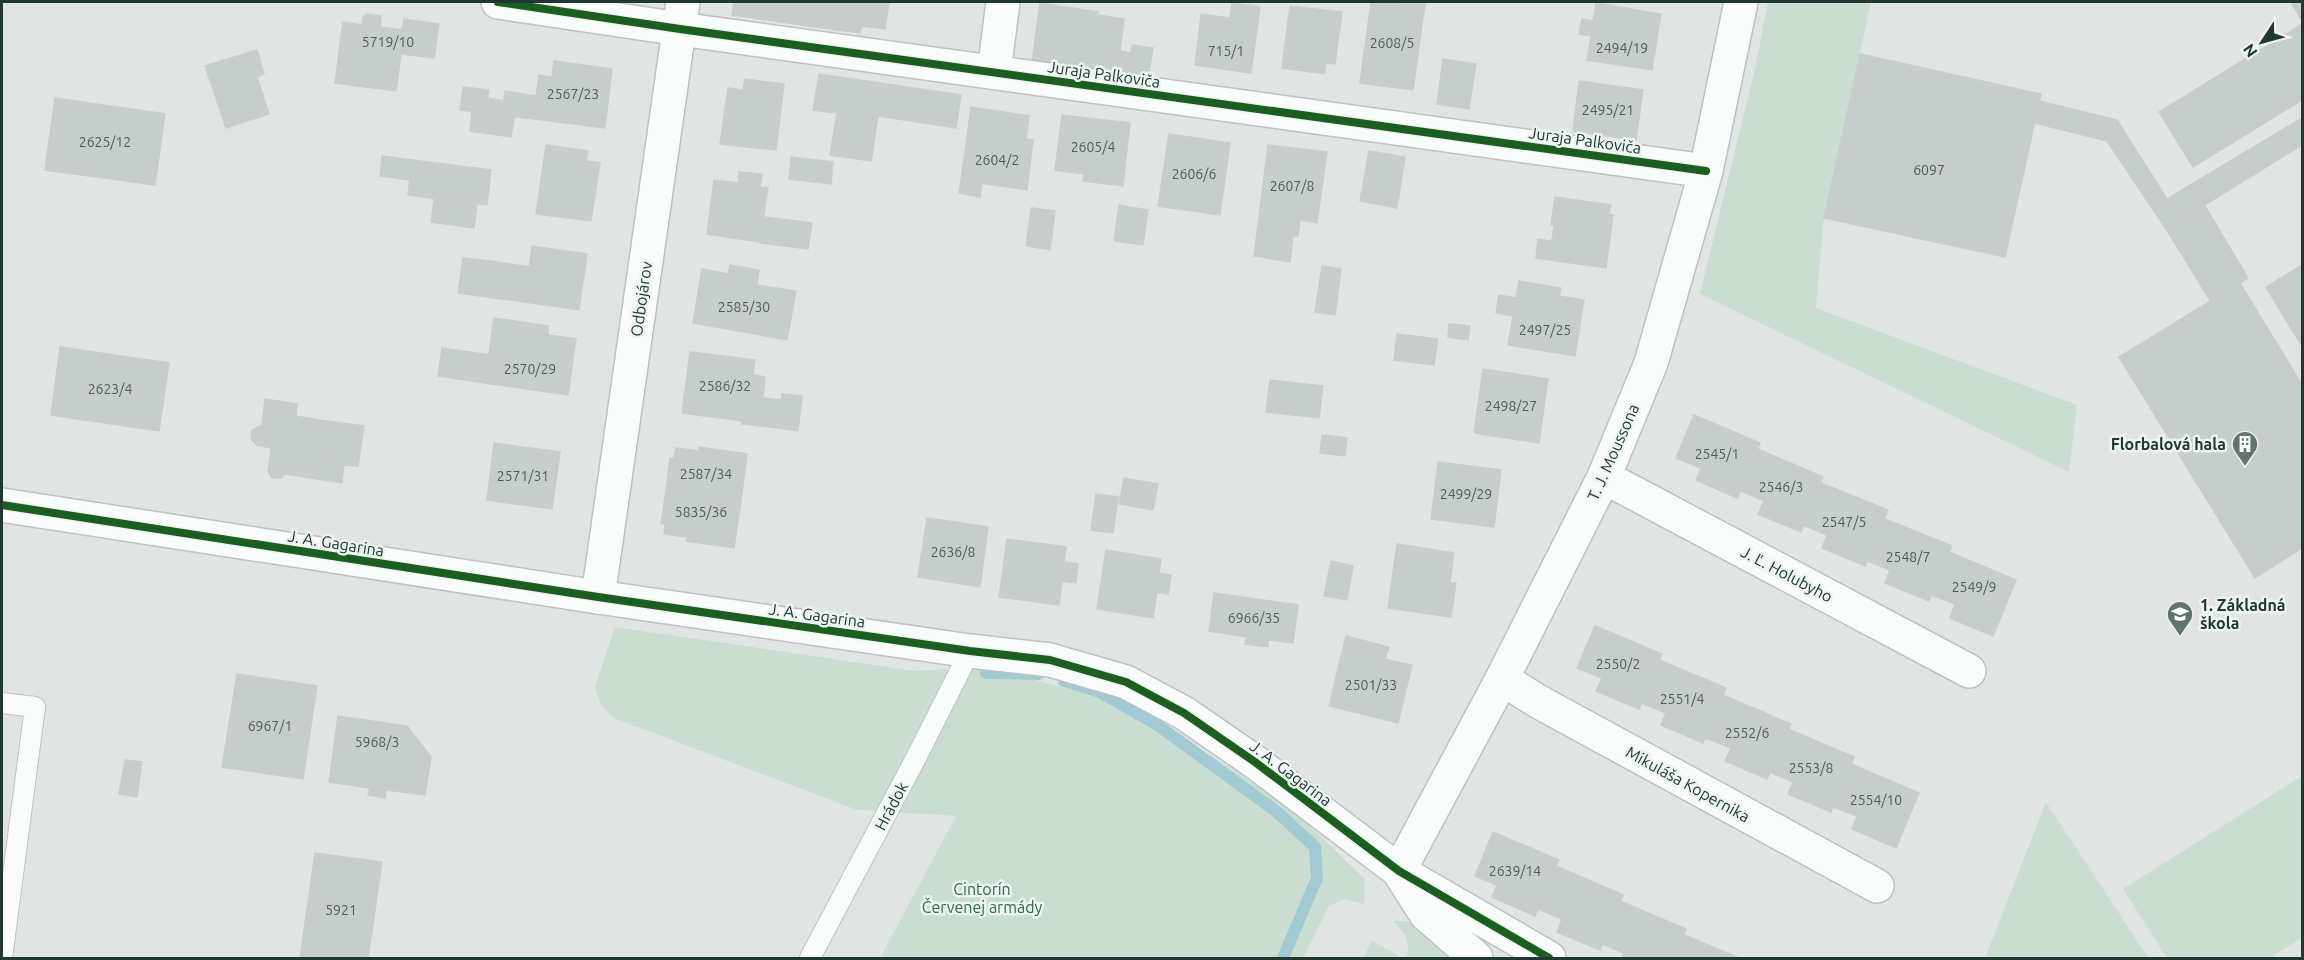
<svg xmlns="http://www.w3.org/2000/svg" width="2304" height="960" font-family="Ubuntu,sans-serif">
<rect width="100%" height="100%" fill="#e0e5e3"/>
<g fill="#c9ded1">
<path d="M1768 2H1871L1824 217 1816 308 2077 405 2069 472 1700 294 1756 64Z"/>
<path d="M615 627 915 671 986 667 1137 707 1291 808 1365 879 1364 904 1344 899 1329 906 1303 958H880L956 816 857 810 614 718 601 706 595 687Z"/>
<path d="M2302 776V938L2269 958H2167L2123 889Z"/>
<path d="M2046 802 2138 942 2148 958H1985Z"/>
<path d="M1394 921H1408L1453 958H1406C1412 942 1404 933 1394 921Z"/>
<path d="M1372 941 1403 958H1363Z"/>
</g>
<g fill="none" stroke-linecap="round" stroke-linejoin="round">
<g stroke="#a2cad2" stroke-width="12">
<path d="M986 673 1039 674"/>
<path d="M1064 681 1100 692 1156 724 1277 812 1315 847 1317 878 1283 958"/>
</g>
</g>
<g fill="#c7cdcb" stroke="#c9cecc" stroke-width="1.5">
<path d="M734 2H806L802 25 732 15Z"/>
<path d="M806 2H889L885 29 862 26 860 33 802 25Z"/>
<path d="M1371 2 1425 4 1413 90 1360 83Z"/>
<path d="M2291 2H2302V21Z"/>
<path d="M1040 3 1098 12 1090 70 1032 61Z"/>
<path d="M1232 3 1260 7 1251 73 1195 65 1201 14 1230 18Z"/>
<path d="M1596 3 1661 14 1652 70 1587 60 1591 36 1579 34 1582 19 1593 21Z"/>
<path d="M1290 6 1342 12 1335 64 1326 63 1325 74 1282 68Z"/>
<path d="M367 14 381 16 380 27 402 30 404 19 439 24 434 58 401 54 396 91 335 83 343 22 362 25 363 17Z"/>
<path d="M1098 15 1124 19 1120 51 1131 53 1128 75 1090 70Z"/>
<path d="M2302 24V100L2193 167 2159 112Z"/>
<path d="M1132 45 1153 48 1148 79 1128 75Z"/>
<path d="M257 50 264 74 257 77 269 114 226 128 205 66Z"/>
<path d="M1860 54 2041 94 2005 257 1824 218Z"/>
<path d="M1443 59 1476 64 1469 109 1437 104Z"/>
<path d="M554 61 612 69 605 128 502 115 505 91 536 96 539 75 552 77Z"/>
<path d="M819 74 961 95 956 128 878 116 871 161 830 155 837 113 813 110Z"/>
<path d="M745 79 784 84 776 150 720 144 728 88 743 90Z"/>
<path d="M1579 81 1643 90 1636 140 1573 131Z"/>
<path d="M463 87 489 90 486 113 460 110Z"/>
<path d="M55 98 165 114 155 185 45 170Z"/>
<path d="M488 98 504 101 502 115 486 113Z"/>
<path d="M2039 101 2117 120 2167 199 2302 118V145L2166 229 2107 141 2034 123Z"/>
<path d="M971 107 1029 116 1026 139 1033 140 1027 190 961 180Z"/>
<path d="M472 111 514 117 511 137 470 131Z"/>
<path d="M1062 115 1130 123 1123 186 1083 181 1084 174 1055 170Z"/>
<path d="M1169 134 1230 143 1220 215 1158 206Z"/>
<path d="M546 145 588 151 586 161 600 163 591 221 536 214Z"/>
<path d="M1268 145 1327 152 1317 223 1300 220 1298 236H1293L1290 262 1254 256Z"/>
<path d="M1369 151 1405 157 1397 208 1360 201Z"/>
<path d="M382 156 412 160 410 180 380 176Z"/>
<path d="M791 157 833 162 831 184 789 179Z"/>
<path d="M412 160 491 170 487 205 408 195Z"/>
<path d="M739 172 762 174 760 187 768 188 760 242 707 234 714 180 738 183Z"/>
<path d="M961 180 982 184 980 197 959 193Z"/>
<path d="M1555 197 1611 205 1609 214 1613 215 1606 268 1536 258 1538 239 1552 241 1554 226 1551 225Z"/>
<path d="M434 199 477 204 474 228 431 222Z"/>
<path d="M1119 205 1148 210 1143 245 1114 241Z"/>
<path d="M2205 206 2248 278 2211 302 2166 229Z"/>
<path d="M1031 208 1055 211 1050 250 1026 246Z"/>
<path d="M764 217 812 223 808 249 760 243Z"/>
<path d="M532 246 587 254 579 310 525 302Z"/>
<path d="M463 258 490 261 486 297 458 293Z"/>
<path d="M490 261 529 267 525 302 486 297Z"/>
<path d="M730 265 759 270 757 285 796 291 787 340 693 323 702 269 728 274Z"/>
<path d="M2302 265V341L2300 343 2266 287Z"/>
<path d="M1322 266 1341 269 1335 315 1315 312Z"/>
<path d="M1519 281 1561 288 1559 296 1584 300 1575 356 1508 345 1513 316 1496 313 1499 295 1516 298Z"/>
<path d="M2240 283 2302 385V548L2255 578 2119 357Z"/>
<path d="M494 318 548 326V335L576 339 568 395 485 383Z"/>
<path d="M1449 324 1470 326 1468 340 1448 337Z"/>
<path d="M1397 334 1438 339 1434 365 1394 360Z"/>
<path d="M60 347 169 363 159 431 51 415Z"/>
<path d="M442 348 489 355 485 383 438 376Z"/>
<path d="M690 352 755 360 753 375 765 377 763 398 745 396 743 421 682 413Z"/>
<path d="M1483 369 1548 379 1539 443 1474 433Z"/>
<path d="M1270 380 1323 386 1319 418 1266 412Z"/>
<path d="M782 394 802 396 798 431 778 428Z"/>
<path d="M745 396 782 400 778 428 742 424Z"/>
<path d="M265 399 297 404 296 416 326 421 317 479 285 474 281 478H272L268 471 271 448 257 445 251 439 252 430 262 425Z"/>
<path d="M1694 415 1760 443 1737 498 1696 480 1701 468 1676 458Z"/>
<path d="M326 421 364 426 358 466 344 465 342 483 317 479Z"/>
<path d="M1322 435 1347 438 1345 456 1320 453Z"/>
<path d="M494 443 560 452 552 509 487 500Z"/>
<path d="M699 447 747 454 741 501 666 490 670 458H674L676 448 699 451Z"/>
<path d="M1758 449 1823 477 1801 532 1758 514 1764 501 1741 491Z"/>
<path d="M1438 462 1501 470 1494 527 1431 519Z"/>
<path d="M1124 478 1158 484 1153 510 1119 504Z"/>
<path d="M1821 483 1888 510 1865 566 1822 548 1827 535 1803 525Z"/>
<path d="M666 490 741 501 734 548 687 541V537L664 534 665 524H661Z"/>
<path d="M1096 494 1118 497 1113 533 1091 530Z"/>
<path d="M927 518 988 527 980 587 918 577Z"/>
<path d="M1885 519 1952 546 1929 601 1885 583 1890 570 1868 561Z"/>
<path d="M1007 539 1066 547 1064 562 1078 564 1076 583 1062 581 1059 605 999 597Z"/>
<path d="M1397 544 1454 553 1450 583H1456L1451 617 1388 608Z"/>
<path d="M1106 550 1161 559 1159 573 1171 575 1168 594 1157 592 1153 618 1097 609Z"/>
<path d="M1949 552 2016 580 1993 636 1950 618 1955 604 1931 595Z"/>
<path d="M1331 561 1353 566 1347 600 1324 596Z"/>
<path d="M1214 593 1298 605 1293 643 1268 640V647L1245 644 1247 637 1209 631Z"/>
<path d="M1595 626 1662 654 1639 709 1596 691 1602 678 1577 668Z"/>
<path d="M1346 636 1389 647 1385 659 1412 665 1398 723 1329 706Z"/>
<path d="M1659 660 1726 688 1703 743 1661 725 1666 713 1641 703Z"/>
<path d="M237 674 317 686 303 779 222 767Z"/>
<path d="M1723 695 1791 724 1767 779 1725 761 1731 748 1705 738Z"/>
<path d="M338 716 407 726 431 757 425 795 386 790 385 798 368 795 370 788 329 782Z"/>
<path d="M1788 729 1854 757 1831 812 1788 794 1793 782 1770 772Z"/>
<path d="M125 760 142 762 137 797 119 794Z"/>
<path d="M1851 764 1919 793 1896 848 1852 829 1857 816 1833 807Z"/>
<path d="M1493 832 1559 860 1535 916 1492 897 1497 885 1475 876Z"/>
<path d="M315 853 382 862 368 958H300Z"/>
<path d="M1556 866 1623 895 1600 950 1557 932 1562 919 1538 909Z"/>
<path d="M1620 901 1686 929 1674 958H1622L1624 953 1602 944Z"/>
<path d="M1684 935 1739 958H1674Z"/>
</g>
<g fill="none" stroke-linecap="round" stroke-linejoin="round">
<g stroke="#bdc2c0" stroke-width="22">
<g id="lane">
<path d="M2 703 35 707 2 958"/>
<path d="M810 958 917 756 970 651"/>
</g>
</g>
<g stroke="#bdc2c0" stroke-width="36">
<g id="street">
<path d="M498 2 680 29 1706 171"/>
<path d="M994 72 1003 2"/>
<path d="M1604 477 1969 671"/>
<path d="M2 505 598 597 970 651 1050 660 1126 682 1184 713 1255 762 1399 871 1549 958"/>
<path d="M598 597 683 2"/>
<path d="M1502 679 1541 703 1877 886"/>
<path d="M1399 871 1502 679 1604 477 1651 363 1706 171 1741 2"/>
<path d="M1401 875 1426 914 1476 958"/>
</g>
</g>
<use href="#lane" stroke="#fafbfb" stroke-width="20"/>
<use href="#street" stroke="#fafbfb" stroke-width="33"/>
<g stroke="#edf5f2" stroke-width="11">
<g id="cycleway">
<path d="M498 2 680 29 1706 171"/>
<path d="M2 505 598 597 970 651 1050 660 1126 682 1184 713 1255 762 1399 871 1549 958"/>
</g>
</g>
<use href="#cycleway" stroke="#1b5e20" stroke-width="8"/>
</g>
<defs>
<g id="building-pin" transform="scale(1.35)"><path d="M0 17L-7.5 6A9.5 9.5 0 1 1 7.5 6Z" fill="#637470" stroke="#edf5f2"/><path d="M-4-6H4V6H1V3H-1V6H-4ZM-2.5-4.3h1.7v1.8h-1.7ZM.8-4.3h1.7v1.8H.8ZM-2.5-1h1.7V.8h-1.7ZM.8-1h1.7V.8H.8Z" fill="#fff"/></g>
<g id="school-pin" transform="scale(1.35)"><path d="M0 17L-7.5 6A9.5 9.5 0 1 1 7.5 6Z" fill="#637470" stroke="#edf5f2"/><path d="M0-5L7-2L0 1L-7-2ZM-4 1L0 2.5L4 1V4Q0 6-4 4Z" fill="#fff"/></g>
</defs>
<g fill-rule="evenodd">
<use href="#building-pin" x="2245" y="444"/>
<use href="#school-pin" x="2180" y="614"/>
</g>
<g text-anchor="middle" dominant-baseline="central" stroke-width="5" stroke-linejoin="round" paint-order="stroke">
<g font-size="14" fill="#4a5d59">
<text x="388" y="42">5719/10</text>
<text x="1392" y="43">2608/5</text>
<text x="1622" y="48">2494/19</text>
<text x="1226" y="51">715/1</text>
<text x="573" y="94">2567/23</text>
<text x="1608" y="110">2495/21</text>
<text x="105" y="142">2625/12</text>
<text x="1093" y="147">2605/4</text>
<text x="997" y="160">2604/2</text>
<text x="1929" y="170">6097</text>
<text x="1194" y="174">2606/6</text>
<text x="1292" y="186">2607/8</text>
<text x="744" y="307">2585/30</text>
<text x="1545" y="330">2497/25</text>
<text x="530" y="369">2570/29</text>
<text x="725" y="386">2586/32</text>
<text x="110" y="389">2623/4</text>
<text x="1511" y="406">2498/27</text>
<text x="1717" y="454">2545/1</text>
<text x="706" y="474">2587/34</text>
<text x="523" y="476">2571/31</text>
<text x="1781" y="487">2546/3</text>
<text x="1466" y="494">2499/29</text>
<text x="701" y="512">5835/36</text>
<text x="1844" y="522">2547/5</text>
<text x="953" y="552">2636/8</text>
<text x="1908" y="557">2548/7</text>
<text x="1974" y="587">2549/9</text>
<text x="1254" y="618">6966/35</text>
<text x="1618" y="664">2550/2</text>
<text x="1371" y="685">2501/33</text>
<text x="1682" y="699">2551/4</text>
<text x="270" y="726">6967/1</text>
<text x="1747" y="733">2552/6</text>
<text x="377" y="742">5968/3</text>
<text x="1811" y="768">2553/8</text>
<text x="1876" y="800">2554/10</text>
<text x="1515" y="871">2639/14</text>
<text x="341" y="910">5921</text>
</g>
<g font-size="16" fill="#203732" stroke="#edf5f2">
<text transform="translate(1104 74) rotate(8)">Juraja Palkoviča</text>
<text transform="translate(1585 140) rotate(8)">Juraja Palkoviča</text>
<text transform="translate(641 299) rotate(-82)">Odbojárov</text>
<text transform="translate(1613 452) rotate(-66)">T. J. Moussona</text>
<text transform="translate(336 543) rotate(9)">J. A. Gagarina</text>
<text transform="translate(1787 574) rotate(28)">J. Ľ. Holubyho</text>
<text transform="translate(817 615) rotate(8)">J. A. Gagarina</text>
<text transform="translate(1291 773) rotate(37)">J. A. Gagarina</text>
<text transform="translate(1688 784) rotate(29)">Mikuláša Kopernika</text>
<text transform="translate(891 806) rotate(-62)">Hrádok</text>
</g>
<g font-size="16" font-weight="bold" fill="#203732" stroke="#edf5f2" text-anchor="end">
<text x="2226" y="444">Florbalová hala</text>
<text x="2200" y="605" text-anchor="start">1. Základná<tspan x="2200" dy="18">škola</tspan></text>
</g>
<g font-size="16" fill="#2d6b48" stroke="#edf5f2">
<text x="982" y="889">Cintorín<tspan x="982" dy="18">Červenej armády</tspan></text>
</g>
</g>
<rect width="2304" height="960" fill="none" stroke="#203732" stroke-width="6"/>
<g transform="translate(2262 42) rotate(234)" stroke="#edf5f2" stroke-width="4.5" paint-order="stroke">
<path d="M0-4.5L10 22L0 15L-10 22Z" fill="#203732"/>
<text y="-9" font-size="16" font-weight="bold" text-anchor="middle" fill="#203732">N</text>
</g>
</svg>
